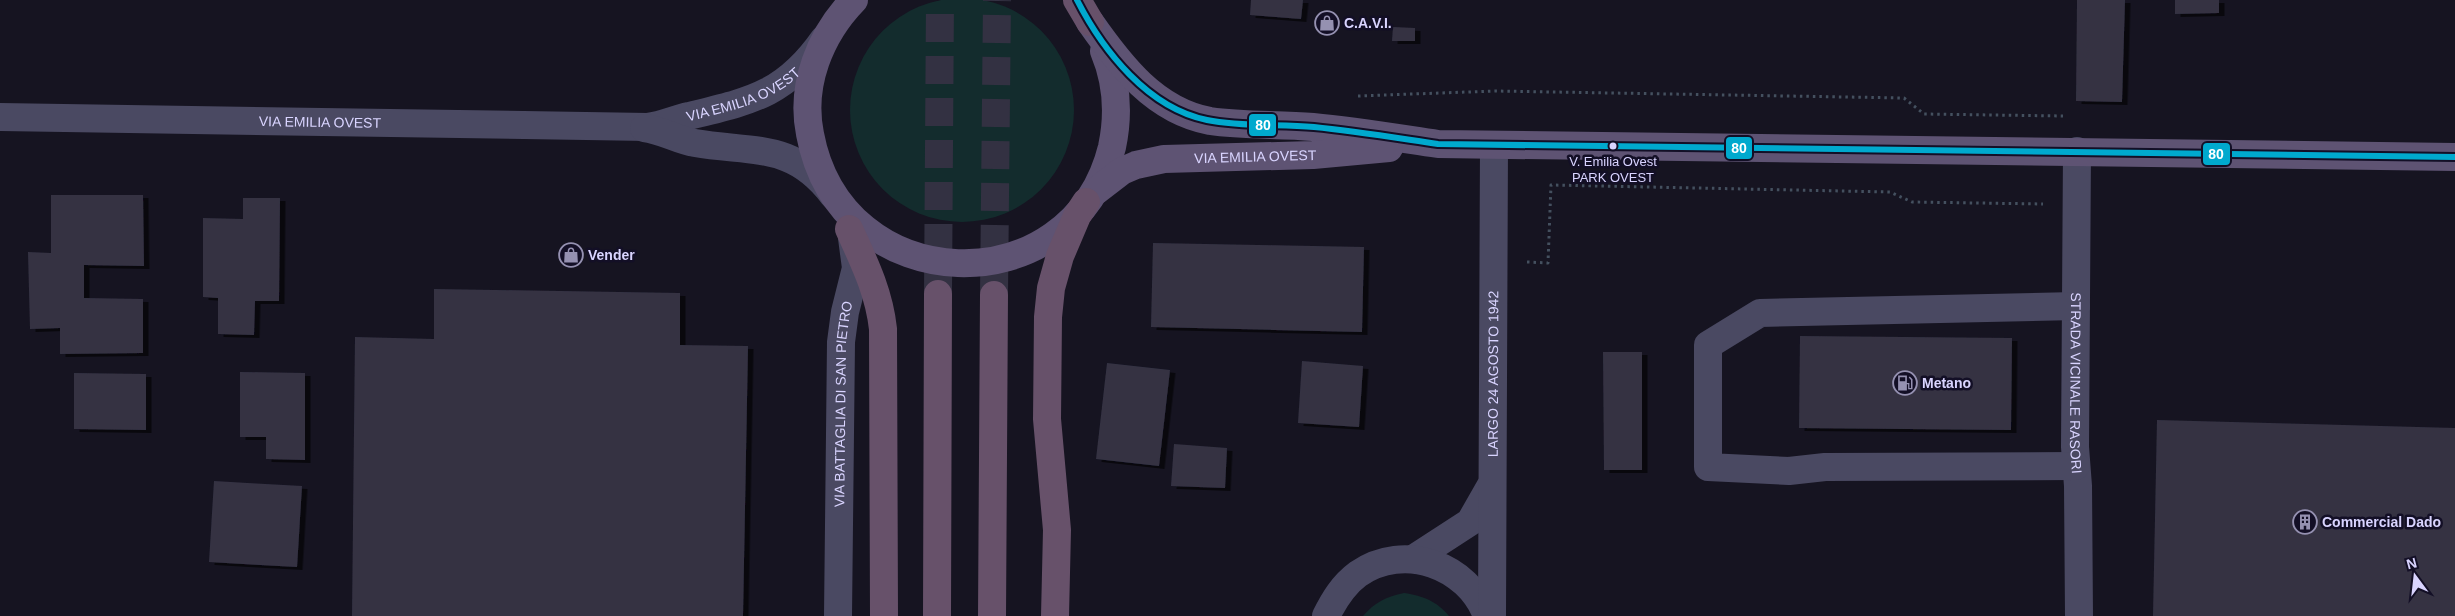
<svg xmlns="http://www.w3.org/2000/svg" width="2455" height="616" font-family="Helvetica,sans-serif">
<defs>
<filter id="shadow"><feDropShadow dx="5.5" dy="3" stdDeviation="0" flood-color="#0009"/></filter>
</defs>
<rect width="100%" height="100%" fill="#161421"/>
<g fill="#132c2d">
<circle cx="962" cy="110" r="112"/>
<path d="M1404 593C1424 596 1436 601 1449 616H1363C1375 602 1386 597 1404 593Z"/>
</g>
<g fill="#343243" filter="url(#shadow)">
<path d="M1251 0H1303L1301 19 1250 15Z"/>
<path d="M2077 0H2125L2122 102 2076 101Z"/>
<path d="M2175 0H2219V13L2175 14Z"/>
<path d="M1393 27 1415 28V41H1392Z"/>
<path d="M51 195H143L144 266 84 265V298L143 299V353L60 354V328L30 329 28 252 51 253Z"/>
<path d="M243 198H280L279 301H255L254 335 218 334V298L203 297V218L243 219Z"/>
<path d="M1153 243 1364 247 1362 332 1151 327Z"/>
<path d="M434 289 680 293V345L748 346 743 616H352L355 337 434 339Z"/>
<path d="M1800 336 2012 338 2011 430 1799 428Z"/>
<path d="M1603 352H1642V470H1604Z"/>
<path d="M1302 361 1363 366 1359 427 1298 423Z"/>
<path d="M1107 363 1170 370 1159 466 1096 459Z"/>
<path d="M240 372 305 373V460L266 459V437H240Z"/>
<path d="M74 373 146 374V430L74 429Z"/>
<path d="M2157 420 2455 428V616H2153Z"/>
<path d="M1174 444 1227 448 1225 488 1171 486Z"/>
<path d="M214 481 302 486 297 567 209 562Z"/>
</g>
<g fill="none" stroke-linecap="round" stroke-linejoin="round">
<g stroke="#333142" stroke-width="28" stroke-dasharray="28 14" stroke-linecap="butt">
<path d="M938 294 940 0"/>
<path d="M994 295 997 0"/>
</g>
<g stroke="#44505f" stroke-width="3" stroke-dasharray="2.5 4" stroke-linecap="butt">
<path d="M1358 96 1495 91 1904 98 1924 114 2063 116"/>
<path d="M1527 262 1548 263 1551 185 1890 192 1912 202 2043 204"/>
</g>
<g stroke="#4a4962" stroke-width="28">
<path id="s1" d="M0 117 648 127C663 125 675 119 689 116 750 101 785 95 824 39"/>
<path d="M644 128C662 130 677 140 695 143 753 153 793 142 833 195"/>
<path id="s2" d="M2077 151 2075 447 2078 486 2079 616"/>
<path d="M2076 306 1760 313 1708 345V467L1789 471 1825 467 2076 466"/>
<path d="M1413 559 1470 522 1490 487"/>
<path id="s3" d="M838 616 841 342 845 312 856 268 852 238"/>
<path d="M1326 616C1334 600 1343 585 1358 574 1404 542 1468 565 1487 616"/>
<path id="s4" d="M1492 616 1494 145"/>
</g>
<g stroke="#5e5373" stroke-width="28">
<path d="M854 0C820 35 800 85 810 134 841 301 1073 307 1112 147 1119 114 1117 82 1104 51"/>
<path d="M1090 22C1120 65 1155 111 1210 121 1244 126 1279 124 1313 127 1355 131 1397 138 1438 144L2455 157"/>
<path id="s5" d="M1096 191 1122 171 1136 165 1164 159 1313 155 1389 148"/>
</g>
<g stroke="#67516a" stroke-width="28">
<path d="M1077 0 1090 22"/>
<path d="M849 229C864 262 879 292 883 329L884 616"/>
<path d="M937 616 938 294"/>
<path d="M992 616 994 295"/>
<path d="M1055 616 1057 530 1047 419 1048 317 1051 288 1060 256 1077 216 1086 202"/>
</g>
<g stroke="#130f26" stroke-width="10">
<path id="bus-1" d="M1077 0C1103 51 1148 108 1207 120 1242 127 1278 124 1314 127 1355 131 1397 138 1438 144L2455 157"/>
</g>
<use href="#bus-1" stroke="#00a9ce" stroke-width="6"/>
</g>
<defs>
<g id="shop-ring" transform="scale(1.25)"><circle r="9.5" fill="#130f26" stroke="#9591b1" stroke-width="1.5"/><path d="M-5-2.5h2.3a2.7 3.5 0 0 1 5.4 0H5L5.5 6h-11ZM-1.5-2.5h3a1.5 2.3 0 0 0-3 0Z" fill="#9591b1"/></g>
<g id="fuel-ring" transform="scale(1.25)"><circle r="9.5" fill="#130f26" stroke="#9591b1" stroke-width="1.5"/><path d="M-5.5-6h7V0h2V4h1.3V-2.5L3-4.5l.8-.8L6-3V5H2.5V1h-1V6h-7ZM-4.2-4.7v3.2H.2V-4.7Z" fill="#9591b1"/></g>
<g id="building-ring" transform="scale(1.25)"><circle r="9.5" fill="#130f26" stroke="#9591b1" stroke-width="1.5"/><path d="M-4-6H4V6H1V3H-1V6H-4ZM-2.5-4.3h1.7v1.8h-1.7ZM.8-4.3h1.7v1.8H.8ZM-2.5-1h1.7V.8h-1.7ZM.8-1h1.7V.8H.8Z" fill="#9591b1"/></g>
</defs>
<g fill-rule="evenodd">
<use href="#shop-ring" x="1327" y="23"/>
<use href="#shop-ring" x="571" y="255"/>
<use href="#fuel-ring" x="1905" y="383"/>
<use href="#building-ring" x="2305" y="522"/>
</g>
<circle fill="#d9d4ff" stroke="#130f26" stroke-width="2" cx="1613" cy="146" r="4.5"/>
<g text-anchor="middle" dominant-baseline="central" stroke-width="5" stroke-linejoin="round" paint-order="stroke">
<g font-size="13" fill="#d9d4ff" stroke="#130f26">
<text x="1613" y="161">V. Emilia Ovest<tspan x="1613" dy="16">PARK OVEST</tspan></text>
</g>
<g font-size="14" font-weight="bold" fill="#d9d4ff" stroke="#130f26" text-anchor="start">
<text x="1344" y="23">C.A.V.I.</text>
<text x="588" y="255">Vender</text>
<text x="1922" y="383">Metano</text>
<text x="2322" y="522">Commercial Dado</text>
</g>
<g font-size="14" fill="#d9d4ff" stroke="#130f26">
<text stroke="none"><textPath href="#s1" startOffset="749">VIA EMILIA OVEST</textPath></text>
<text stroke="none"><textPath href="#s1" startOffset="320">VIA EMILIA OVEST</textPath></text>
<text stroke="none"><textPath href="#s5" startOffset="168">VIA EMILIA OVEST</textPath></text>
<text stroke="none"><textPath href="#s4" startOffset="242">LARGO 24 AGOSTO 1942</textPath></text>
<text stroke="none"><textPath href="#s2" startOffset="232">STRADA VICINALE RASORI</textPath></text>
<text stroke="none"><textPath href="#s3" startOffset="212">VIA BATTAGLIA DI SAN PIETRO</textPath></text>
</g>
</g>
<g stroke="#130f26" stroke-width="2">
<rect x="1248" y="113" width="29" height="24" rx="5" fill="#00a9ce"/>
<rect x="1725" y="136" width="28" height="24" rx="5" fill="#00a9ce"/>
<rect x="2202" y="142" width="29" height="24" rx="5" fill="#00a9ce"/>
</g>
<g font-size="14" text-anchor="middle" font-weight="bold" fill="#fff">
<text x="1263" y="130">80</text>
<text x="1739" y="153">80</text>
<text x="2216" y="159">80</text>
</g>
<g transform="translate(2415 576) rotate(345)" stroke="#130f26" stroke-width="4" paint-order="stroke">
<path d="M0-4L9 19L0 12L-9 19Z" fill="#d9d4ff"/>
<text y="-8" font-size="14" font-weight="bold" text-anchor="middle" fill="#d9d4ff">N</text>
</g>
</svg>
